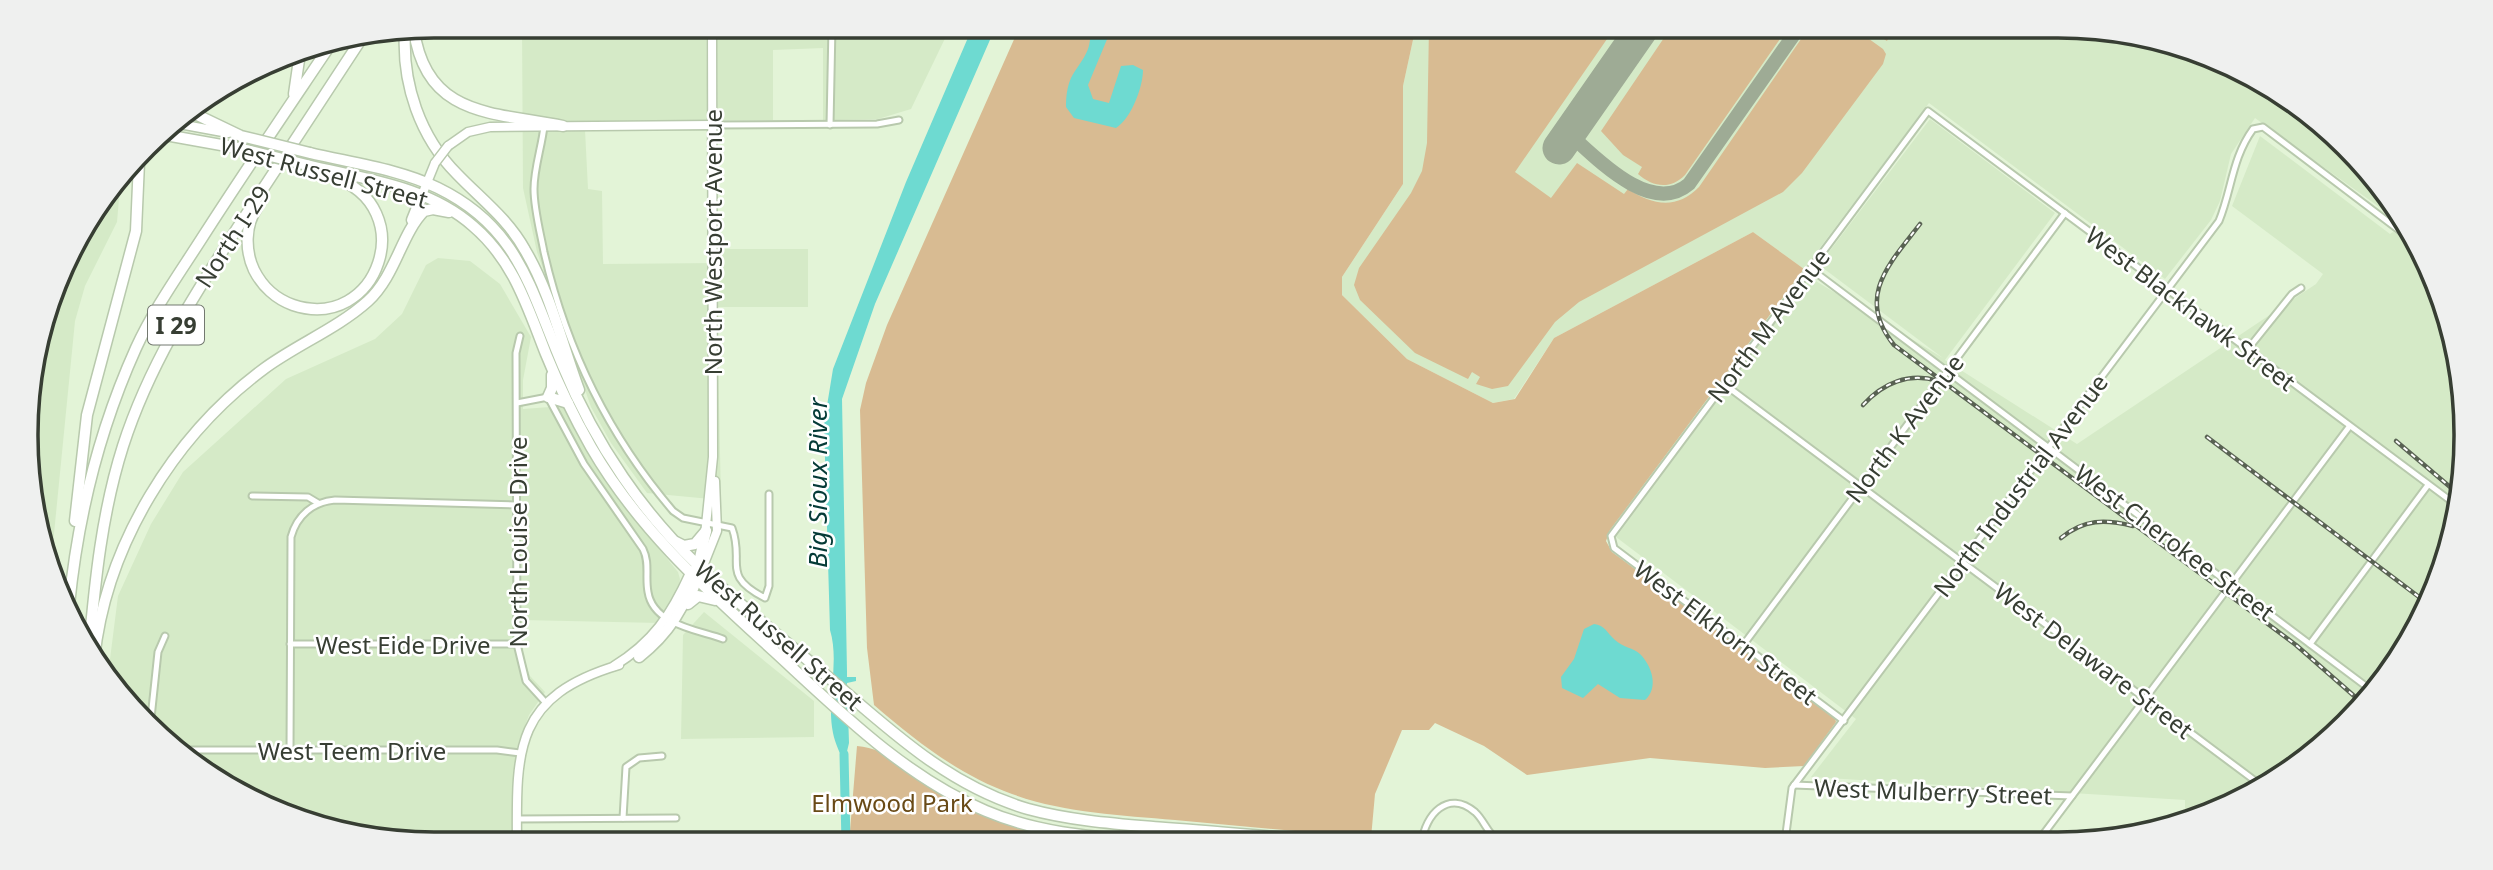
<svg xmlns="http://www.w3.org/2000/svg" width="2493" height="870" font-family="'Noto Sans',sans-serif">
<rect width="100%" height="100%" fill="#e3f4d7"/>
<g fill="#d5eac7">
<path d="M522 26H706L708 131 585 130 588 189 602 191 603 264 717 263V249H808V307H717L721 500 647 493 611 443 591 407 537 252 523 188Z"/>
<path d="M717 26H951L911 109 878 119 823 120V48L773 50V120H718Z"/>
<path d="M1416 26H2058L2163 40 2307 110 2410 229 2255 118 2231 154 2220 201 2211 220 2165 279 1929 103 1804 269 1753 232 1554 338 1514 399 1493 403 1407 359 1342 295V277L1403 184V86Z"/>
<path d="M1930 119 2055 213 1945 360 2077 444 2316 284 2323 274 2232 206 2260 136 2390 234 2393 232 2417 245 2463 381 2453 540 2412 640 2328 742 2238 802 2185 818V800L1811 777 1856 719 1616 537 1809 277 1943 358 1819 265Z"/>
<path d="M120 187 117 222 85 286 75 321 51 564 40 540 30 382 69 254Z"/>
<path d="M438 258 470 261 500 284 531 337 523 380V409L563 406 618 498 678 572 680 579 679 586 660 623 522 620 523 656 530 676 545 692 529 715 518 744 513 830 467 831V844H435L330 830 208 775 108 675 118 596 151 524 183 472 286 379 375 339 402 314 426 265Z"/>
<path d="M704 612 814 701V737L681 739 683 635Z"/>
</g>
<g fill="#d8bb92">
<path d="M1020 26H1416L1403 86V184L1342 277V295L1407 359 1493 403 1515 399 1554 338 1753 232 1804 269 1610 530 1606 541 1612 552 1835 718 1836 722 1804 766 1765 768 1650 758 1527 775 1484 746 1435 723 1429 730H1402L1375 794 1371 838C1305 832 1240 826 1175 820 1120 815 1064 813 1012 794 959 775 916 741 874 705L867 648 860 410 866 383 887 325Z"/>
<path d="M1429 26H1616L1515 172 1551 198 1577 163 1624 194 1628 189C1652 205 1677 210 1699 187L1810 26H1851L1883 49 1886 54 1883 64 1802 173 1783 192 1579 302 1555 322 1508 386 1492 389 1476 384 1480 377 1472 372 1468 379 1415 353 1360 300 1354 285 1359 268 1411 193 1422 171 1427 143Z"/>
<path d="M1672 26H1789L1685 175C1670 190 1653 187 1638 174L1642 167 1623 155 1601 131Z"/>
<path d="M1863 26H1894L1887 41Z"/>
<path d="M857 746C893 749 935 785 967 802 1001 820 1042 830 1079 842L849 843Z"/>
</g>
<g fill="#6edad1">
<path d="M973 26H996L875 304 842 399 847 672V677H856V681L847 683 849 743 844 764C841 754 835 744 833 733 826 699 840 663 830 630L824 424 833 369 906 182Z"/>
<path d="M1076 26H1104L1108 37 1088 85 1093 99 1109 103 1121 66 1133 65 1143 70C1143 87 1131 119 1116 128L1074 118 1066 107C1066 97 1067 87 1071 78 1079 63 1091 53 1090 35Z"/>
<path d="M1594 624C1605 625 1607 633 1615 640 1622 647 1634 648 1640 654 1652 666 1659 688 1645 700L1620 698 1598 684 1583 698 1562 688 1561 677 1574 659 1584 629Z"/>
</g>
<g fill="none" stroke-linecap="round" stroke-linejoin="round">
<path stroke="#6edad1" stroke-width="9" d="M844 754 846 843"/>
<path stroke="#9eab95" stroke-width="14" d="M1575 125 1577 141C1604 166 1654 214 1689 184L1800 26"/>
<path stroke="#9eab95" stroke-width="33" d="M1559 148 1644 26"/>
<g stroke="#b8c9ad" stroke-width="9">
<g id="street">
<path d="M712 125 877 124 899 120"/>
<path d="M830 125 832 26"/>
<path d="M544 126C542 146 534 168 534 189 534 209 540 231 544 252 566 348 609 436 673 511L683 518 732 528C745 563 720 575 765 598L769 586V494"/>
<path d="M1811 269 2371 690"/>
<path d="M520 336 516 353 517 644 526 681 546 703"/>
<path d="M2248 349 2292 294 2301 288"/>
<path d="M1724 384 2262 786"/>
<path d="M517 403 548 397 584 464 643 549C650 563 645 577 648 592 653 625 699 630 723 639"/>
<path d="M252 496 308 497 318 503"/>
<path d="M290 644H517"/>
<path d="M1744 644 2065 213"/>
<path d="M2310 644 2428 485"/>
<path d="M151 718 158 652 165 636"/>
<path d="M1844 721 1614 548 1611 536 1928 111 2455 504"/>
<path d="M183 750H497L520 753"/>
<path d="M290 750 291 537C297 515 313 502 335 500L516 505"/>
<path d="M1794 785 2072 796"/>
<path d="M623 818 626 767 639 758 662 756"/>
<path d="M517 819 676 818"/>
<path d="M2039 840 2349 427"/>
<path d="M1785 841 1792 788 2219 221C2232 189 2232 158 2253 129L2263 127 2416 243"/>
<path d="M1422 842C1425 815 1448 789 1475 812 1485 821 1487 834 1499 841"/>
</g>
</g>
<g stroke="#b8c9ad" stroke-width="11">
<g id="secondary">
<path d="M174 123 228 133"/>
<path d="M448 146 468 132 490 127 712 125"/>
<path d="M422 195 435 163"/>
<path d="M705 535 713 457 712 26"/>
<path d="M690 599 717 531 715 481"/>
<path d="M614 666C653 642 671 615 690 573"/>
<path d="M517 844C516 748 515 696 619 665"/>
</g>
</g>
<g stroke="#b8c9ad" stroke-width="13">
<g id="highway">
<path d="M414 30C426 118 495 112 563 126"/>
<path d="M405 32C402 84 420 137 457 174 481 199 508 219 525 250 550 292 562 344 579 390"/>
<path d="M294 94 300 53"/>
<path d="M191 112 241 136"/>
<path d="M160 134 238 148"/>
<path d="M310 153C352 163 399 169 438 188 520 228 530 290 563 366 579 405 599 442 623 477 678 558 742 605 815 666 882 722 942 784 1028 809 1072 821 1119 824 1165 828 1220 832 1275 837 1330 842"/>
<path d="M307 165C364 179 428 186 473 226 514 261 527 306 546 354 559 386 574 417 591 447 639 530 706 589 775 652 839 711 905 777 986 811 1040 834 1097 837 1155 842"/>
<path d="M257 208C245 225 245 251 254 270 262 286 276 299 293 305 378 333 422 207 333 177"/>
<path d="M412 220 422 195"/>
<path d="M552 375V388L548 397 568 403"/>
<path d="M75 521 87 415 136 231 139 162"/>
<path d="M676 542 684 546 695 544 706 531"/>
<path d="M697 571 706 531"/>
<path d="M688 604 698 596 715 600"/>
<path d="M69 605C78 515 99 430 136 348 154 309 179 274 202 238 243 174 286 111 329 47"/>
<path d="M89 649C95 581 102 512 123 446 149 365 193 297 238 227 279 165 320 103 360 41"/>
<path d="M639 657C666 636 689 605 693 571"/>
<path d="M94 659C106 545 174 435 265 368 298 344 338 328 368 301 396 275 401 234 424 211L433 209 449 212"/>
</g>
</g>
<use href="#street" stroke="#fff" stroke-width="5"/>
<use href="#secondary" stroke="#fff" stroke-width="8"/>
<use href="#highway" stroke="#fff" stroke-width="10"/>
<g stroke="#596253" stroke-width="4.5">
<g id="rail">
<path d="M1920 224C1890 263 1855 297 1894 345L2296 645 2361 702"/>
<path d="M1863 405C1883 383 1909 372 1938 381"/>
<path d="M2207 437 2427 603"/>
<path d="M2396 441 2456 492"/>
<path d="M2061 538C2084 519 2105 519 2133 526"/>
</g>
</g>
<use href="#rail" stroke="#fff" stroke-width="2" stroke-dasharray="5" stroke-linecap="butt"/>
<g stroke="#b8c9ad" stroke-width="11" stroke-linecap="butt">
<path id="secondary-bridge" d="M435 163 448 146"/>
</g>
<g stroke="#b8c9ad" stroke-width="13" stroke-linecap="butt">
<g id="highway-bridge">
<path d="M241 136 310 153"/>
<path d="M238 148 307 165"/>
</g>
</g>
<use href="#secondary-bridge" stroke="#fff" stroke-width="8"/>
<use href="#highway-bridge" stroke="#fff" stroke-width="10"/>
</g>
<g text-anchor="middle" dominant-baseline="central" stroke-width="5" stroke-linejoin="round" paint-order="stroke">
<rect fill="#fff" stroke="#737870" stroke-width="2" x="148" y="305.5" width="56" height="39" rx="5"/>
<g font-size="23" font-weight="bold" fill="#373e33">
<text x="176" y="325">I 29</text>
</g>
<g font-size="24" fill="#373e33" stroke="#fff">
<text transform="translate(324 172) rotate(15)">West Russell Street</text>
<text transform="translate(232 236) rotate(-57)">North I-29</text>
<text transform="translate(712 242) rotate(-90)">North Westport Avenue</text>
<text transform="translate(2191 308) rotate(37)">West Blackhawk Street</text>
<text transform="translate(1768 325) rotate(-53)">North M Avenue</text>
<text transform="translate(1904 428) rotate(-53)">North K Avenue</text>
<text transform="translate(2020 485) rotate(-53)">North Industrial Avenue</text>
<text transform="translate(517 542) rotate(-90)">North Louise Drive</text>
<text transform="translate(2175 542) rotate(37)">West Cherokee Street</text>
<text transform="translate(1726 632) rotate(37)">West Elkhorn Street</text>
<text transform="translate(779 635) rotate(41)">West Russell Street</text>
<text x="403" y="644">West Eide Drive</text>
<text transform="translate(2094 660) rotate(37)">West Delaware Street</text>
<text x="352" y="750">West Teem Drive</text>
<text transform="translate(1933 791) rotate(2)">West Mulberry Street</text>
</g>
<g font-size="24" fill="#694a16" stroke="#fff">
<text x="892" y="802">Elmwood Park</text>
</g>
<g font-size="26" font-style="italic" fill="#053b37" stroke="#fff">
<text transform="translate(817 483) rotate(-90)">Big Sioux River</text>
</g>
</g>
<path d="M0 0H2493V870H0ZM434 38H2058A396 396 0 0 1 2454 434V436A396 396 0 0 1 2058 832H434A396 396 0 0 1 38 436V434A396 396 0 0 1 434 38Z" fill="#eff0ef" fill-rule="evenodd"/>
<path fill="none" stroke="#373e33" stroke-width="3.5" d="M434 38H2058A396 396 0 0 1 2454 434V436A396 396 0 0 1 2058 832H434A396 396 0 0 1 38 436V434A396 396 0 0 1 434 38Z"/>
</svg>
